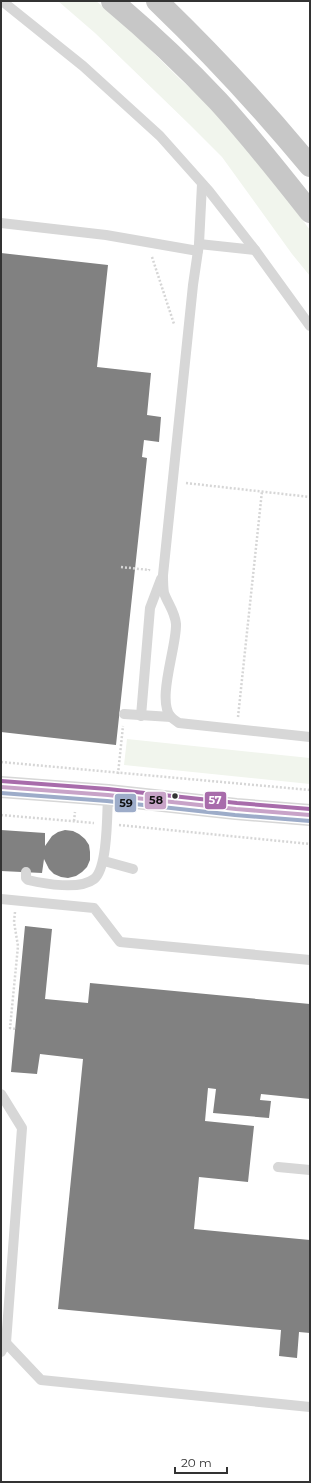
<svg xmlns="http://www.w3.org/2000/svg" width="311" height="1483" font-family="Montserrat,sans-serif">
<rect width="100%" height="100%" fill="#fff"/>
<g fill="#f1f5ed">
<path d="M58 1H96L122 22 181 80 210 106 280 190 310 230V276L292 254 222 157 189 124 95 33Z"/>
<path d="M127 739 310 758V784L124 765Z"/>
</g>
<g fill="#818181">
<path d="M1 253 108 265 97 367 151 373 147 415 161 417 159 442 144 440 142 457 147 458 116 745 1 732Z"/>
<path d="M1 830 45 833V846L52 836 58 832 65 830 73 831 79 834 85 839 89 845 90 852V860L87 867 82 872 76 876 68 878 61 877 54 874 49 869 44 859 42 873 1 871Z"/>
<path d="M25 926 52 929 45 999 88 1003 90 983 310 1004V1099L261 1094 260 1100 271 1101 269 1118 213 1113 216 1089 208 1088 205 1121 254 1126 248 1182 199 1177 194 1229 310 1240V1333L299 1332 297 1358 279 1356 281 1330 58 1309 83 1059 40 1054 37 1074 11 1072Z"/>
</g>
<g fill="none" stroke-linecap="round" stroke-linejoin="round">
<g stroke="#d6d6d6" stroke-width="2.5" stroke-dasharray="2 2" stroke-linecap="butt">
<path d="M152 257 174 324"/>
<path d="M186 483 310 497"/>
<path d="M121 567 149 570V569"/>
<path d="M238 717 262 491"/>
<path d="M1 762 310 790"/>
<path d="M118 774 123 726"/>
<path d="M1 815 94 823"/>
<path d="M74 821 75 812"/>
<path d="M119 825 310 844"/>
<path d="M15 912 14 922 18 946 10 1028 16 1029"/>
</g>
<g stroke="#d7d7d7" stroke-width="10">
<path d="M2 1 83 66 160 136 209 191 255 250 310 326"/>
<path d="M202 184 199 244 193 285 163 575C163 581 163 587 164 593 168 604 175 612 176 624 177 646 156 701 171 717 173 719 176 721 179 723L310 737"/>
<path d="M1 223 106 235 198 251"/>
<path d="M199 244 255 250"/>
<path d="M124 714 171 717"/>
<path d="M141 716 150 608 161 579"/>
<path d="M104 861 133 869"/>
<path d="M26 872V878L28 880C45 884 80 890 94 879 108 868 107 813 108 795"/>
<path d="M1 899 94 908 120 942 310 960"/>
<path d="M1 1094 22 1128 6 1343 1 1352"/>
<path d="M278 1167 310 1170"/>
<path d="M6 1343 41 1380 310 1407"/>
</g>
<path stroke="#d7d7d7" stroke-width="22" d="M1 787 108 795 236 809 310 815"/>
<g stroke="#c7c7c7" stroke-width="22">
<path d="M112 1C149 32 185 66 218 101 251 137 280 174 310 212"/>
<path d="M157 1C211 53 262 108 310 166"/>
</g>
<g stroke="#fff" stroke-width="7">
<path id="bus-1" d="M1 787 108 795 236 809 310 815"/>
</g>
<g stroke="#fff" stroke-width="7">
<path id="bus-2" d="M1 793 107 801 235 815 310 821"/>
</g>
<g stroke="#fff" stroke-width="7">
<path id="bus-3" d="M1 781 108 789 237 803 310 809"/>
</g>
<use href="#bus-1" stroke="#c8a3c8" stroke-width="4"/>
<use href="#bus-2" stroke="#9dacc9" stroke-width="4"/>
<use href="#bus-3" stroke="#a86cab" stroke-width="4"/>
</g>
<circle fill="#333" stroke="#fff" stroke-width="1.5" cx="175" cy="796" r="3.5"/>
<g stroke="#fff" stroke-width="1.5">
<rect x="144" y="791" width="23" height="19" rx="4" fill="#c8a3c8"/>
<rect x="204" y="791" width="23" height="19" rx="4" fill="#a86cab"/>
<rect x="114" y="793" width="23" height="20" rx="4" fill="#9dacc9"/>
</g>
<g font-size="11" text-anchor="middle" font-weight="bold" fill="#fff">
<text x="215" y="804">57</text>
</g>
<g font-size="11" text-anchor="middle" font-weight="bold" fill="#111">
<text x="156" y="804">58</text>
<text x="126" y="807">59</text>
</g>
<rect width="311" height="1483" fill="none" stroke="#333333" stroke-width="4"/>
<path d="M175 1467v6h52v-6" fill="none" stroke="#333333" stroke-width="2"/>
<text x="181" y="1467" font-size="12" fill="#333333" stroke="#ffffff" stroke-width="3" paint-order="stroke">20 m</text>
</svg>
